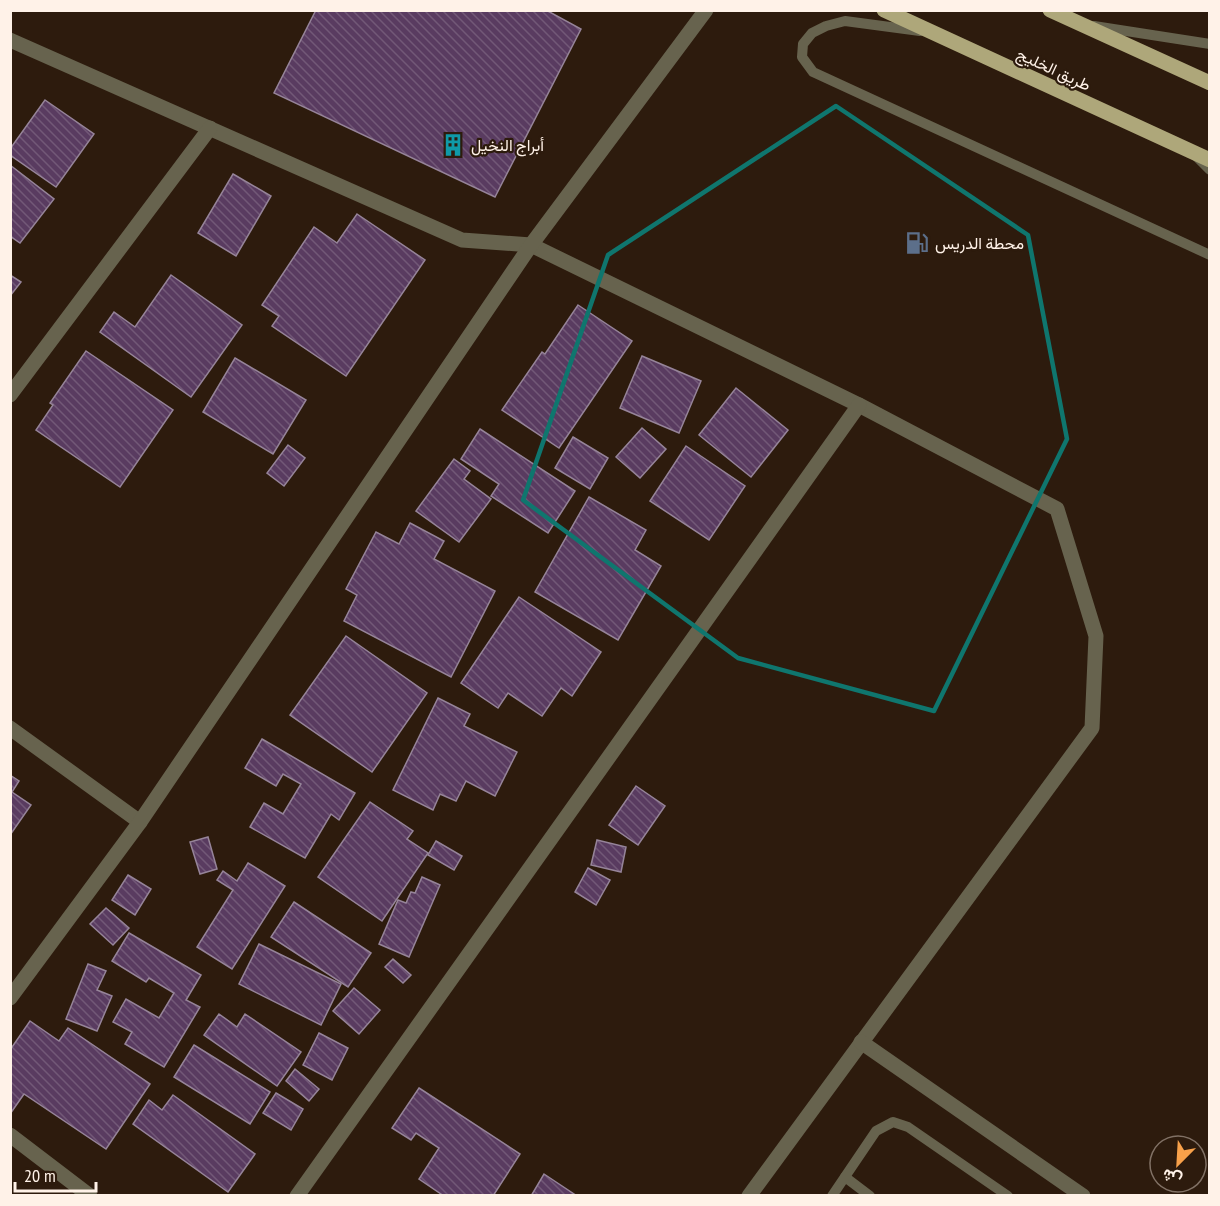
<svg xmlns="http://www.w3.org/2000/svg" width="1220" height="1206" font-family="'PT Sans Narrow',Vazirmatn,sans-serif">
<defs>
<pattern id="building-back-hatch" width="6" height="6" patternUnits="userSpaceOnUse" patternTransform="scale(1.5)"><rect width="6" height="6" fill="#593b60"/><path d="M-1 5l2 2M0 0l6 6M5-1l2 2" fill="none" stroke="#725877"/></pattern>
</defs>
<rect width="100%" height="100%" fill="#2d1b0d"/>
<g fill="url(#building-back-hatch)" stroke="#968499" stroke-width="1.5">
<path d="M316 10H546L581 29 495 197 274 93Z"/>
<path d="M45 100 94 134 56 187 10 155V149Z"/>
<path d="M10 165 54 199 20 243 10 236Z"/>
<path d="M233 174 271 196 236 256 198 233Z"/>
<path d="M357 214 425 260 346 376 272 326 279 316 262 305 314 227 337 243Z"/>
<path d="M10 275 21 282 10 296Z"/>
<path d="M171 275 242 325 191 397 100 332 114 312 135 327Z"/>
<path d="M578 305 632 341 559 448 502 410 542 352 545 354Z"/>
<path d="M86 351 173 410 120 487 36 430 53 405 50 403Z"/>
<path d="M642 356 701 381 679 433 620 408Z"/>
<path d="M235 358 306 400 273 454 203 412Z"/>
<path d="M736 388 788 430 751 477 699 435Z"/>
<path d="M642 428 666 449 640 478 616 457Z"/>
<path d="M480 429 575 491 548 533 491 496 499 484 461 459Z"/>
<path d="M573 437 608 458 590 489 555 468Z"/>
<path d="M288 445 305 458 284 486 267 473Z"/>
<path d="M686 446 745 486 709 540 650 501Z"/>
<path d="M454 459 470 471 464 479 491 499 459 542 416 511Z"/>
<path d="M589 497 646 530 635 550 661 566 618 640 535 592Z"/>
<path d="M410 523 444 541 434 559 495 591 451 677 344 621 357 595 346 589 376 532 399 544Z"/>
<path d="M519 597 601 652 572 696 561 688 542 716 508 693 498 708 461 683Z"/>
<path d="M346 636 427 693 372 772 290 715Z"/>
<path d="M438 698 470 714 464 726 517 752 495 796 466 781 456 801 440 794 433 810 393 790Z"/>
<path d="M262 739 355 793 339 820 331 814 305 858 250 827 264 803 283 814 301 784 283 774 276 786 245 768Z"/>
<path d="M10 775 19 781 12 792 31 805 10 835Z"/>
<path d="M636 786 665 806 638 845 609 825Z"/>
<path d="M370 802 413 831 407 839 428 853 382 921 318 877Z"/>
<path d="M208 837 217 869 200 874 190 842Z"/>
<path d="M597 840 626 847 621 872 591 865Z"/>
<path d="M436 841 462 856 454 870 428 855Z"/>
<path d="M248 863 285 886 232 969 197 947 233 890 217 880 223 871 237 881Z"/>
<path d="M588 868 610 880 596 905 575 892Z"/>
<path d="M128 875 151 889 135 915 112 900Z"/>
<path d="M422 877 440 885 409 957 379 944 398 900 406 903 411 892 415 893Z"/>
<path d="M294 902 371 953 348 987 271 937Z"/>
<path d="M106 908 129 928 113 945 90 924Z"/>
<path d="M129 933 201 975 186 1000 200 1007 164 1067 125 1044 132 1032 113 1022 126 999 159 1018 174 993 149 978 146 982 112 961Z"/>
<path d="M259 944 341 984 321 1025 239 984Z"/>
<path d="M393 959 411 975 403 983 385 967Z"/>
<path d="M88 964 106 971 97 990 112 996 97 1031 66 1019Z"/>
<path d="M354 988 380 1010 359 1034 333 1011Z"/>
<path d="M219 1014 237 1027 245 1014 301 1052 277 1086 204 1035Z"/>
<path d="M30 1021 59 1041 68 1028 150 1084 106 1149 24 1094 10 1114V1050Z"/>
<path d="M319 1033 348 1048 332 1080 303 1065Z"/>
<path d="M194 1045 270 1092 250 1124 174 1077Z"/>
<path d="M295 1069 319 1089 309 1101 286 1081Z"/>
<path d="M419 1088 520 1154 493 1196H444L419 1179 439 1148 416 1133 411 1140 392 1128Z"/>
<path d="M276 1093 303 1109 291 1130 263 1113Z"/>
<path d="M173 1095 255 1154 228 1192 133 1124 149 1100 162 1110Z"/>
<path d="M544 1174 577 1196H531Z"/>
</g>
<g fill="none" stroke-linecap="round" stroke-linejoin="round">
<g stroke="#67634e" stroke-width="10">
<path d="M1094 26 1210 44"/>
<path d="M920 31 845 21 826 26 812 33 803 44 802 57 813 72 1210 255"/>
<path d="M1197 157 1210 170"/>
<path d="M845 1177 870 1196"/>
<path d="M832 1196 876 1131 893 1122 908 1127 1008 1196"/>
</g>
<g stroke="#67634e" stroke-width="15">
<path d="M10 40 462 240 531 245 859 405 1057 509 1096 636 1092 728 749 1196"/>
<path d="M10 395 210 128"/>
<path d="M10 728 140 822"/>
<path d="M10 998 140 822 531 245 706 10"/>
<path d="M861 1042 1083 1196"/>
<path d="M10 1135 90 1196"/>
<path d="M297 1196 859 405"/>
</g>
<g stroke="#aea77a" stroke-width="15">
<path d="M884 10 1210 160"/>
<path d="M1050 10 1210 83"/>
</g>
</g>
<path fill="none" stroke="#0f766e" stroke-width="4.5" stroke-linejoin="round" d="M836 106 1028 235 1067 439 934 711 738 658 523 500 608 255Z"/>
<defs>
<g id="building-bare" transform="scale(1.8)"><path d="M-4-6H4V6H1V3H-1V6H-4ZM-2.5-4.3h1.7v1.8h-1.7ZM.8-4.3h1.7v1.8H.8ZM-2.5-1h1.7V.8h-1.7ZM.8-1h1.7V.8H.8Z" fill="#0f9aa8" stroke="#2d1b0d" stroke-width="2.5" paint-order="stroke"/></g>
<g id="fuel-bare" transform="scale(1.8)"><path d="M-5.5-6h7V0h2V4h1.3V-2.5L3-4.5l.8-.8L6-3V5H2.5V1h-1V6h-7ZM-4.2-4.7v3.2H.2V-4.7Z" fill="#5c6f8a" stroke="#2d1b0d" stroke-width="2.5" paint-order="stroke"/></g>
</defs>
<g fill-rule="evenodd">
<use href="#building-bare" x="453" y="145"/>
<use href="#fuel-bare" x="917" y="243"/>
</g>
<g text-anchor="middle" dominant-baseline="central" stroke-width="4.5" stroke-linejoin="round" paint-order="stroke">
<g font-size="16" fill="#fff2e8" stroke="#2d1b0d">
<text transform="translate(1054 69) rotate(25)">طريق الخليج</text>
</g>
<g font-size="16" fill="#fff2e8" stroke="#2d1b0d" text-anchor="start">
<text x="471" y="145">أبراج النخيل</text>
<text x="935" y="243">محطة الدريس</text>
</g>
</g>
<rect width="1220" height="1206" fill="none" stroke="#fff2e8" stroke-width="24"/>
<g transform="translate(1178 1164) rotate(204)"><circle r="28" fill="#2d1b0d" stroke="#817165" stroke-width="1.5"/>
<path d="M0-4.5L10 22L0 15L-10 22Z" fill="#f8a14a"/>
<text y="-9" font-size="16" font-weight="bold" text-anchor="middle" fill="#fff2e8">ش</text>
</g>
<path d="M15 1182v9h81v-9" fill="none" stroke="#fff2e8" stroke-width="3"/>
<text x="24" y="1182" font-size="18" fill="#fff2e8" stroke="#2d1b0d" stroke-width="4.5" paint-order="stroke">20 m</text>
</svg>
